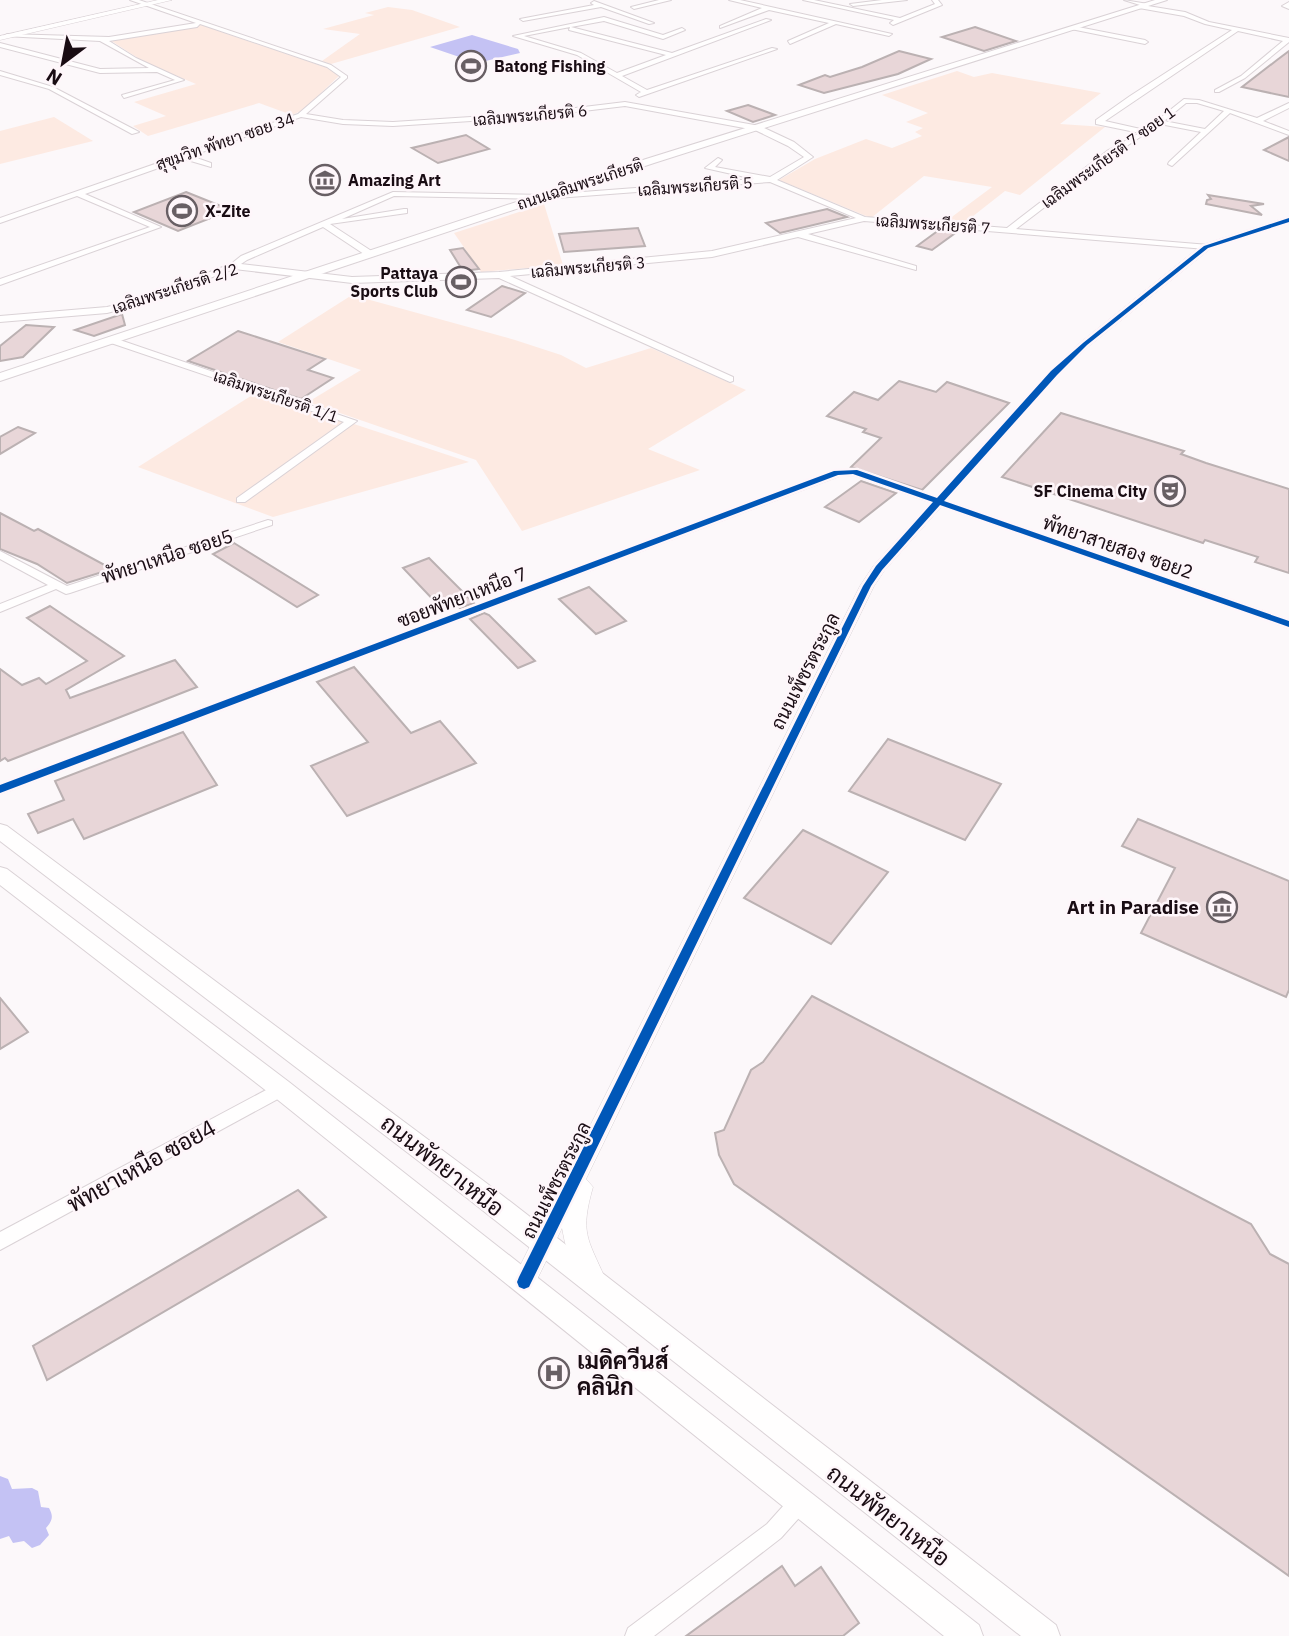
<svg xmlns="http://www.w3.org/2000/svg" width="1289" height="1636" font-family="'IBM Plex Sans',Sarabun,sans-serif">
<rect width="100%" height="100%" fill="#fcf8fa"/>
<g fill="#fdeae2">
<path d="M388 7 412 10 460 27 331 64 322 61 360 34 323 29 374 15 365 13Z"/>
<path d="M201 25 325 67 340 75 303 110 292 115 259 103 148 136 133 126 166 116 134 102 196 84 144 62 110 40Z"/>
<path d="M957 71 974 77 992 73 1101 93 1060 124 1105 127 1020 195 1005 191 963 224 945 222 992 187 924 176 871 218 779 180 815 159 866 139 892 148 922 136 915 132 923 128 906 122 928 113 882 95Z"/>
<path d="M54 117 93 141 0 164V131Z"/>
<path d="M544 204 563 265 481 272 454 233Z"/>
<path d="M352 295 515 340 561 355 586 368 651 348 746 390 648 449 700 470 522 531 476 460 308 402 361 370 278 342Z"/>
<path d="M257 392 469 462 273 517 138 467Z"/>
</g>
<g fill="#c4c2f4">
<path d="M472 35 518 49 520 53 477 63 430 47Z"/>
<path d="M0 1476 8 1479 12 1489 32 1488 38 1491 41 1507 49 1508C54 1517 52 1521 46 1528L49 1535 40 1545 32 1548 24 1541 13 1543 9 1536 0 1539Z"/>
</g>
<g fill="#e8d6d8" stroke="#bbb1b2" stroke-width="2">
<path d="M975 27 1016 41 984 51 942 37Z"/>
<path d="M899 51 931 59 898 74 824 93 799 85 825 75 830 77 862 67Z"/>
<path d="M1289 51V97L1242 87 1277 60Z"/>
<path d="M748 105 775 115 753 122 727 111Z"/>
<path d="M466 135 489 149 438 163 412 148Z"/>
<path d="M1289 137V161L1264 150Z"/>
<path d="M186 192 231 210 178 231 134 212Z"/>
<path d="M1208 195 1264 204 1251 206 1262 215 1206 204 1207 200 1211 199Z"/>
<path d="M827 209 847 217 780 233 766 223Z"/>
<path d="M638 228 645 246 564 252 559 234Z"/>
<path d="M939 230 958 231 932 250 917 246Z"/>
<path d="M463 248 479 269 463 271 450 250Z"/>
<path d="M502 286 525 293 491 317 467 310Z"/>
<path d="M122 314 125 325 94 336 75 330Z"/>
<path d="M26 325 54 327 23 357 0 361V346Z"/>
<path d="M238 331 325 359 308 370 333 378 301 399 188 361Z"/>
<path d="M899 381 936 392 947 382 1009 403 922 490 851 467 881 438 863 432 866 429 827 416 854 392 878 400Z"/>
<path d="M1061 413 1184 451 1181 454 1206 463 1289 489V573L1255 562 1258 557 1205 540 1203 543 1002 477Z"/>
<path d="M18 427 35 433 0 454V437Z"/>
<path d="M861 481 896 493 859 522 825 507Z"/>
<path d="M0 513 34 531 38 529 112 569 67 583 37 564 0 549Z"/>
<path d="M234 543 318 595 297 607 213 554Z"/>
<path d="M429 558 474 603 460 608 454 603 441 608 403 568Z"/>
<path d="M589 587 626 621 596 634 559 599Z"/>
<path d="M50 606 124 656 66 690 70 698 175 660 197 687 8 761 5 758 0 761V669L22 685 39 678 46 684 87 661 27 618Z"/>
<path d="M484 613 489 615 535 661 518 668 470 619Z"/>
<path d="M354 667 411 733 440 721 476 763 347 816 311 766 368 742 317 682Z"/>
<path d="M183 732 217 785 84 839 73 819 38 833 28 814 64 800 55 781Z"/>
<path d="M888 739 1001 784 965 840 849 791Z"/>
<path d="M1138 819 1289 881V990L1286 997 1141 933 1175 868 1122 846Z"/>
<path d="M803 830 888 872 831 944 744 898Z"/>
<path d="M812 996 1251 1224 1270 1254 1289 1264V1576L734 1184 719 1155 715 1133 724 1130 751 1070 763 1062Z"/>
<path d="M0 998 28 1032 0 1049Z"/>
<path d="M298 1190 326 1217 47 1380 33 1346Z"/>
<path d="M782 1566 795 1586 821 1567 859 1623 843 1636H686Z"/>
</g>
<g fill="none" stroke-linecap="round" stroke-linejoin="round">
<g stroke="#dad2d6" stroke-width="2">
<g id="minor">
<path d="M130 0H139L331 65 347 76V78L306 114 343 120 393 122 534 113 625 102 760 126 794 142 813 157 777 180 865 217 1007 228 1107 151 1140 133 1096 124V120L1130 96 1232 30 1205 24 1184 16 1139 8 1140 5 1124 0 1148 4V6L1185 12 1209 22 1289 38V42L1245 78 1219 92H1215V90L1241 76 1283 41 1238 31 1105 121 1145 130 1184 99 1199 100 1257 118 1289 103V108L1263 121 1289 131V135L1230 113 1172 166 1168 164 1169 162 1201 132 1160 124 1113 155 1016 229 1209 245 1210 247 1206 249 864 221 808 234 916 266V270L798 237 712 257 510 276 733 377V381L730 382 499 278 352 283 234 269 138 305 107 313 0 322V316L107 307 132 301 231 264 241 256 393 192 543 195 754 179 705 168 718 158 722 160 715 167 770 177 804 157 788 146 755 130 625 106 534 117 393 126 343 124 301 117 191 156 211 163V167L184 159 85 194 161 227 0 285V279L150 227 77 196 0 223V218L298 114 341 77 327 67 200 24 197 27 109 41 136 58 184 80 124 98 122 95 175 80 157 72 100 73 0 47V43L100 69 149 68 100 41 4 36 7 34 109 37 196 23ZM1186 103H1197L1224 111 1205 129 1164 121ZM770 182 856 218 712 251 499 272 352 277 241 264 247 260 323 227 367 256H373V252L330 224 407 213V209H404L342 219 394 196 543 199Z"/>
<path d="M659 0H671L634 9 631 7Z"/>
<path d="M729 0H740L892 34 889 36 836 24 790 44 788 41 829 23 769 10 720 28V26L762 8Z"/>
<path d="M803 0H814L900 18 935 4 932 0H938L942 5 893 25 890 23 894 20Z"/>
<path d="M882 0H907L853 6 850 4Z"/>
<path d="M594 1 654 23 649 24 601 7 523 21 520 19 594 5 591 3Z"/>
<path d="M1289 2V9L1282 6Z"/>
<path d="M604 17 663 35 682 28 685 30 663 39 604 21 571 27 672 53 766 19 771 20 622 76 647 90 772 48 777 49 639 97 636 95 641 92 577 55 513 36ZM570 27 569 30 666 55 617 73 581 53 524 36Z"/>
<path d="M1073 26 1145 40 1148 42 1145 44 1071 29Z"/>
<path d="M0 71 53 87 139 132 132 134 49 89 0 75Z"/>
<path d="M108 338H114L357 421 245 502H237V498L344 422 108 342Z"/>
<path d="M854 469 1289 620V628L853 475 839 476 0 794V784L833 471Z"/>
<path d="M268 520 272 521V525L70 593 66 594 56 589 0 612V604L48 585 0 559V551L67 586Z"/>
<path d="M281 1082 287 1084 289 1089 287 1094 0 1250V1232Z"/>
<path d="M800 1492 807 1495 810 1502 807 1509 781 1538 654 1636H625L628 1628 767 1524 793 1495Z"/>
</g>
</g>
<g stroke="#dad2d6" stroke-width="1">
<g id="tertiary">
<path d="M158 0H172L0 40V36Z"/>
<path d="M1289 217V223L1210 249 1089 346 1058 376 884 571 874 586 586 1179 593 1187C580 1233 587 1237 605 1278L601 1286 593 1289 585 1286 565 1243 562 1228 532 1290 524 1293 516 1290 512 1282 860 586 874 565 1050 370 1081 342 1202 245Z"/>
</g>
</g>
<g stroke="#dad2d6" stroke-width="2">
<g id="secondary">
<path d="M1155 0H1167L654 163 0 381V373L646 159Z"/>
<path d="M0 824 7 826 485 1182 1056 1625 1060 1636H1021L467 1198 0 841Z"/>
<path d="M0 867 7 869 289 1082 979 1625 983 1636H944L273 1096 0 885Z"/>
</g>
</g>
<use href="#minor" fill="#fffefe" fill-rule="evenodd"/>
<use href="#tertiary" fill="#fffefe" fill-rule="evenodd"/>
<use href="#secondary" fill="#fffefe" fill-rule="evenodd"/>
<g stroke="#fef6fa" stroke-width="5">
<path id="cycleway" d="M1289 218V222L1208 248 1087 345 1057 375 944 501 1289 621V627L940 505 882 570 871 586 529 1287 524 1289 519 1287 517 1282 519 1277 863 586 876 566 933 502 853 474 838 475 0 793V785L834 471 857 470 937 498 1051 371 1083 343 1204 246Z"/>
</g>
<use href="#cycleway" fill="#0057b8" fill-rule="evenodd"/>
</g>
<defs>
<g id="stadium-ring" transform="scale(1.575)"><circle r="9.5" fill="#fef6fa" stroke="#685f64" stroke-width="1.5"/><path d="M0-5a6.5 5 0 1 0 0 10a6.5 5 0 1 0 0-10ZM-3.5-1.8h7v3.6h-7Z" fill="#685f64"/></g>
<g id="museum-ring" transform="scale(1.575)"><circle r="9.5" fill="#fef6fa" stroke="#685f64" stroke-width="1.5"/><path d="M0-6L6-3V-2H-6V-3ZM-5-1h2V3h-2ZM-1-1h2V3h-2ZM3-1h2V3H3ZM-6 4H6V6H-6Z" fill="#685f64"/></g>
<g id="theatre-ring" transform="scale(1.575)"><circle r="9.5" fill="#fef6fa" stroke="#685f64" stroke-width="1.5"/><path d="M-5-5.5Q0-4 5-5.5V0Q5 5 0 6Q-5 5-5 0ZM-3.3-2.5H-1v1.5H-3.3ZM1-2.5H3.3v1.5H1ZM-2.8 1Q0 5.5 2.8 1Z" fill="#685f64"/></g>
<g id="hospital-ring" transform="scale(1.575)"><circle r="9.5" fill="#fef6fa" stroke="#685f64" stroke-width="1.5"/><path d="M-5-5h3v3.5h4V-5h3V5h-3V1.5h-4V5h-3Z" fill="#685f64"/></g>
</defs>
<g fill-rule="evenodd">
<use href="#stadium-ring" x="471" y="66"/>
<use href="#museum-ring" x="325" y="180"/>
<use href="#stadium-ring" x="182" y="211"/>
<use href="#stadium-ring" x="461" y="282"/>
<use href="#theatre-ring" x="1170" y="491"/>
<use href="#museum-ring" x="1222" y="907"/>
<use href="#hospital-ring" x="554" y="1373"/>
</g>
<g text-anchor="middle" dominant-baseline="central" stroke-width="5" stroke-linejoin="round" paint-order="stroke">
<g font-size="16" font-weight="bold" fill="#190c13" stroke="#fef6fa" text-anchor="start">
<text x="494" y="66">Batong Fishing</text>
<text x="348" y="180">Amazing Art</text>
<text x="205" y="211">X-Zite</text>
<text x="438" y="273" text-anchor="end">Pattaya<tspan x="438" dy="18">Sports Club</tspan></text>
<text x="1147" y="491" text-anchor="end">SF Cinema City</text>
</g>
<g font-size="16" fill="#190c13" stroke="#fef6fa">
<text transform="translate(530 115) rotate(-5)">เฉลิมพระเกียรติ 6</text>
<text transform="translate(225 141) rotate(-19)">สุขุมวิท พัทยา ซอย 34</text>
<text transform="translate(1108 157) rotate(-36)">เฉลิมพระเกียรติ 7 ซอย 1</text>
<text transform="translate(580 184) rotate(-18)">ถนนเฉลิมพระเกียรติ</text>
<text transform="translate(695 186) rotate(-4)">เฉลิมพระเกียรติ 5</text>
<text transform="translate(933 224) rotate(4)">เฉลิมพระเกียรติ 7</text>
<text transform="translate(588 267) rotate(-5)">เฉลิมพระเกียรติ 3</text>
<text transform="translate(175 288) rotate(-18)">เฉลิมพระเกียรติ 2/2</text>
<text transform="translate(276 396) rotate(19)">เฉลิมพระเกียรติ 1/1</text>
</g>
<g font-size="19" fill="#190c13" stroke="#fef6fa">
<text transform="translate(1118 547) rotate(19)">พัทยาสายสอง ซอย2</text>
<text transform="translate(167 556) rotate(-18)">พัทยาเหนือ ซอย5</text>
<text transform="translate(462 597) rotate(-21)">ซอยพัทยาเหนือ 7</text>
<text transform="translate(805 671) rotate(-63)">ถนนเพ็ชรตระกูล</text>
<text transform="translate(556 1180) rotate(-63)">ถนนเพ็ชรตระกูล</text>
</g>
<g font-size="19" font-weight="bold" fill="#190c13" stroke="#fef6fa" text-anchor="end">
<text x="1199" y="907">Art in Paradise</text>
</g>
<g font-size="23" fill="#190c13" stroke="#fef6fa">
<text transform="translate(141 1165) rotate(-29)">พัทยาเหนือ ซอย4</text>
<text transform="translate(443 1165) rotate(38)">ถนนพัทยาเหนือ</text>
<text transform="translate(889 1515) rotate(38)">ถนนพัทยาเหนือ</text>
</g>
<g font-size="23" font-weight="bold" fill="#190c13" stroke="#fef6fa" text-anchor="start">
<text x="577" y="1360">เมดิควีนส์<tspan x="577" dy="26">คลินิก</tspan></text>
</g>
</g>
<g transform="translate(63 63) rotate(212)" stroke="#fef6fa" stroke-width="5" paint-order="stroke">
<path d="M0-5L12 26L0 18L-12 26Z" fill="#190c13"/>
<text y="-10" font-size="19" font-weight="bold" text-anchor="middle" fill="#190c13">N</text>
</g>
</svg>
